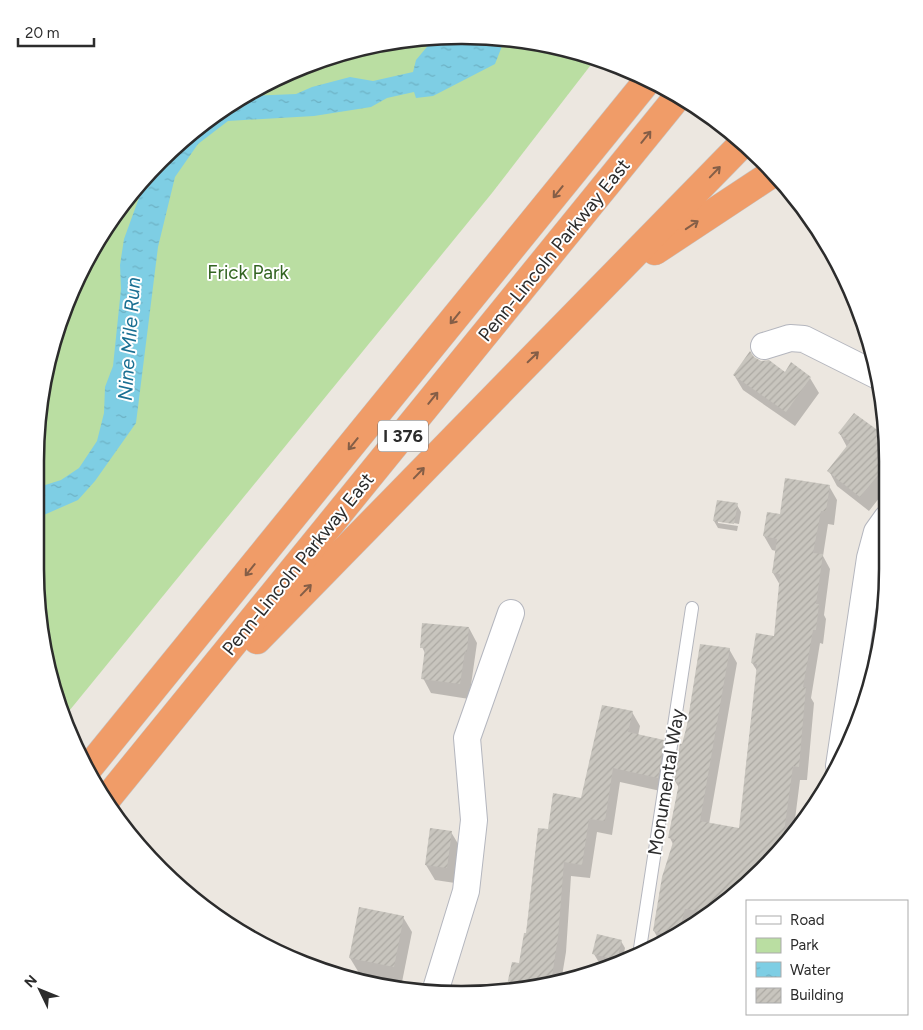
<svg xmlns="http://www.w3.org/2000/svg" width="923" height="1030" font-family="Figtree,sans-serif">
<defs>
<pattern id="water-ripples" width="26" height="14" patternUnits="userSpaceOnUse" patternTransform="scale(1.25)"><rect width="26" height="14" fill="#7ecee4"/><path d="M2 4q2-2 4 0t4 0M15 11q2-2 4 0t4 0" fill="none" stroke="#6db1c4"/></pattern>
<pattern id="building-hatch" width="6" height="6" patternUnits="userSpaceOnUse" patternTransform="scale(1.25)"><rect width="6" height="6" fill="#c8c5be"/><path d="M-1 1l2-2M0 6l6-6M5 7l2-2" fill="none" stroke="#aca9a3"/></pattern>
</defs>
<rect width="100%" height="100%" fill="#ece7e0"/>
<path fill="#badea2" d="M434 36 517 39 597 57 492 193 65 716 43 652 35 569 43 379 92 248 141 180 202 123 273 79 351 49Z"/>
<path fill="url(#water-ripples)" d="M436 36 503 38 504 41 495 64 433 96 416 98 414 92 387 98 371 107 314 116 228 121 198 144 175 177 158 247 136 423 95 481 78 500 37 518 39 487 61 480 79 468 97 441 104 413 105 387 113 366 121 289 120 265 124 239 148 173 202 123 245 96 296 94 312 87 350 77 373 81 413 72 416 60Z"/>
<g fill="#0003">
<path d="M753 358 785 373 791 364 810 378 819 393 795 426 743 390 734 375Z"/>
<path d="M854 414 887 439V488L869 511 837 486 829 471 847 447 840 434Z"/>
<path d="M829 486 837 500 834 525 828 524 823 556 830 569 824 615 826 619 823 644 820 643 811 698 814 703 807 780H800L793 835 742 889 661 944 654 931 673 844 670 838 679 788 675 781 683 745 729 649 737 663 709 824 740 829 758 672 752 663 775 638 780 585 773 573 776 551 772 550 764 536 781 516Z"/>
<path d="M737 505 741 512 739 524 718 520V523L738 526 737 531 718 528 714 521Z"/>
<path d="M469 628 477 643 469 699 431 693 423 678 426 655 422 647Z"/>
<path d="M632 712 640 726 638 736 663 741 671 755 665 792 620 782 612 835 597 832 590 878 571 876 566 952 561 982 507 989 513 963 520 964 549 830 582 799Z"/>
<path d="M451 832 460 847 455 883 435 880 426 865Z"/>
<path d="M403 917 412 932 402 982 359 973 350 958Z"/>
<path d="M621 941 625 948 622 962 614 965 598 961 594 954Z"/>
</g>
<g fill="url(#building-hatch)">
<path d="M750 351 754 357 761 361 769 360 785 372 791 362 811 377 786 412 733 375Z"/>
<path d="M854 413 887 437V464L860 497 827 471 850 442 838 433Z"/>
<path d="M785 478 830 485 826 511H821L813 553 823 554 816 604H819L816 630H813L803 687H806L799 767 793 766 782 847 742 889 709 912 685 909 679 932 673 936 653 931 662 877 674 839 668 838 679 783 674 781 680 743 682 744 687 725 700 644 730 648 700 821 739 828 757 664 751 663 756 633 774 636 780 574 772 573 777 539 763 536 767 512 780 514Z"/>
<path d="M717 500 738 503 734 524 713 521Z"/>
<path d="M422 623 469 627 467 652 465 651 460 684 421 679 425 648H420Z"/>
<path d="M602 705 633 711 628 732 664 740 658 778 613 768 605 821 589 819 582 865 564 862 558 937 551 983 519 987 507 985 512 962 519 963 524 933H526L538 828 548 829 553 793 581 798Z"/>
<path d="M430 828 452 831 447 868 425 865Z"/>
<path d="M359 907 404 916 394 967 349 958Z"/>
<path d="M597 934 622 940 617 960 592 954Z"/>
</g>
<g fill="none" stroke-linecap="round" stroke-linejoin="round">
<g stroke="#b4b6be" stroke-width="14">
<path id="lane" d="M639 955 692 608"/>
</g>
<g stroke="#b4b6be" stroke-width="28">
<g id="street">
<path d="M764 346 790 338 804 339 878 376"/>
<path d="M839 766 870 558 877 532 887 518"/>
<path d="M435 992 466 891 474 820 467 738 511 613"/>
</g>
</g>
<g stroke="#c4c4c4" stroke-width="29">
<g id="highway">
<path d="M655 251 773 173"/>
<path d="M257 640 744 142"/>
<path d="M87 770 648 80"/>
<path d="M106 800 679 95"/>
</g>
</g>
<use href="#lane" stroke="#fff" stroke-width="12"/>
<use href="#street" stroke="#fff" stroke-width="26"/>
<use href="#highway" stroke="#f09c68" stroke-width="28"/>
</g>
<defs><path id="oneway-shaft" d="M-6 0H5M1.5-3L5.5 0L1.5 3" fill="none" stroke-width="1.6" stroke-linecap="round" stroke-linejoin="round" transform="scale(1.25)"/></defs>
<g stroke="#845e47">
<use href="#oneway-shaft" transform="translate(646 137) rotate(-51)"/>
<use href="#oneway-shaft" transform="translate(715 172) rotate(-46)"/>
<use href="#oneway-shaft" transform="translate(558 192) rotate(129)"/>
<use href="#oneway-shaft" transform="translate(692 225) rotate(-34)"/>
<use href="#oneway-shaft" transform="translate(455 318) rotate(129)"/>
<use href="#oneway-shaft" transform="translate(533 357) rotate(-44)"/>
<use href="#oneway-shaft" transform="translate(433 398) rotate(-51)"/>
<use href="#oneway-shaft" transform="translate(353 444) rotate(129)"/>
<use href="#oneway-shaft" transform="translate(419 473) rotate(-46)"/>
<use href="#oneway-shaft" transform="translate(250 570) rotate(129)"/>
<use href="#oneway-shaft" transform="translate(306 590) rotate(-46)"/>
</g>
<g text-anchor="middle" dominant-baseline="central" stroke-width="4" stroke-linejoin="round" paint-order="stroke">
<rect fill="#fff" stroke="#6b6b6b" stroke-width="1" x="378" y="420.5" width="50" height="31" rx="4"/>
<g font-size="18" font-weight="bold" fill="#2c2c2c">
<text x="403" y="436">I 376</text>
</g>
<g font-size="19" fill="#2c2c2c" stroke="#fff">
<text transform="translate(554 250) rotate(-51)">Penn-Lincoln Parkway East</text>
<text transform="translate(298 564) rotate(-51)">Penn-Lincoln Parkway East</text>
<text transform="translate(666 782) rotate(-81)">Monumental Way</text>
</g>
<g font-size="19" fill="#336422" stroke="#fff">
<text x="248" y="272">Frick Park</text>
</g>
<g font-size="20" font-style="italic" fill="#1a6f92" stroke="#fff">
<text transform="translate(129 339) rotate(-86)">Nine Mile Run</text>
</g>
</g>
<path d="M0 0H923V1030H0ZM461 44H462A417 417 0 0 1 879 461V569A417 417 0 0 1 462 986H461A417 417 0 0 1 44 569V461A417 417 0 0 1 461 44Z" fill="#fff" fill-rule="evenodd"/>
<path fill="none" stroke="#2c2c2c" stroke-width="2.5" d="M461 44H462A417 417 0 0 1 879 461V569A417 417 0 0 1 462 986H461A417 417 0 0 1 44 569V461A417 417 0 0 1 461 44Z"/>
<rect x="746" y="900" width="162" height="115" fill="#ffffff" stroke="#ababab"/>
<rect x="756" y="916" width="25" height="8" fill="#ffffff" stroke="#ababab"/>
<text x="790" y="925" font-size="15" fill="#2c2c2c">Road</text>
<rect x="756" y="938" width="25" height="15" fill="#badea2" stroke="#ababab"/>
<text x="790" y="950" font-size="15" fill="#2c2c2c">Park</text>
<rect x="756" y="962" width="25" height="15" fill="url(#water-ripples)" stroke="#ababab"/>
<text x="790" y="975" font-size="15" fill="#2c2c2c">Water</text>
<rect x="756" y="988" width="25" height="15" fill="url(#building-hatch)" stroke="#ababab"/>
<text x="790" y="1000" font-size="15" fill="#2c2c2c">Building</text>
<g transform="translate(40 990) rotate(313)" stroke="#ffffff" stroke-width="4" paint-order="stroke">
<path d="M0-4L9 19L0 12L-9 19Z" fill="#2c2c2c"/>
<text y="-8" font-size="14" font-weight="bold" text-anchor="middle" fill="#2c2c2c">N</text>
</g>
<path d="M18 38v8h76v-8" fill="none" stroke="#2c2c2c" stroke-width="2.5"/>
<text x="25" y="38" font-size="15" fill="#2c2c2c" stroke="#ffffff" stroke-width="4" paint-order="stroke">20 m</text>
</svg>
